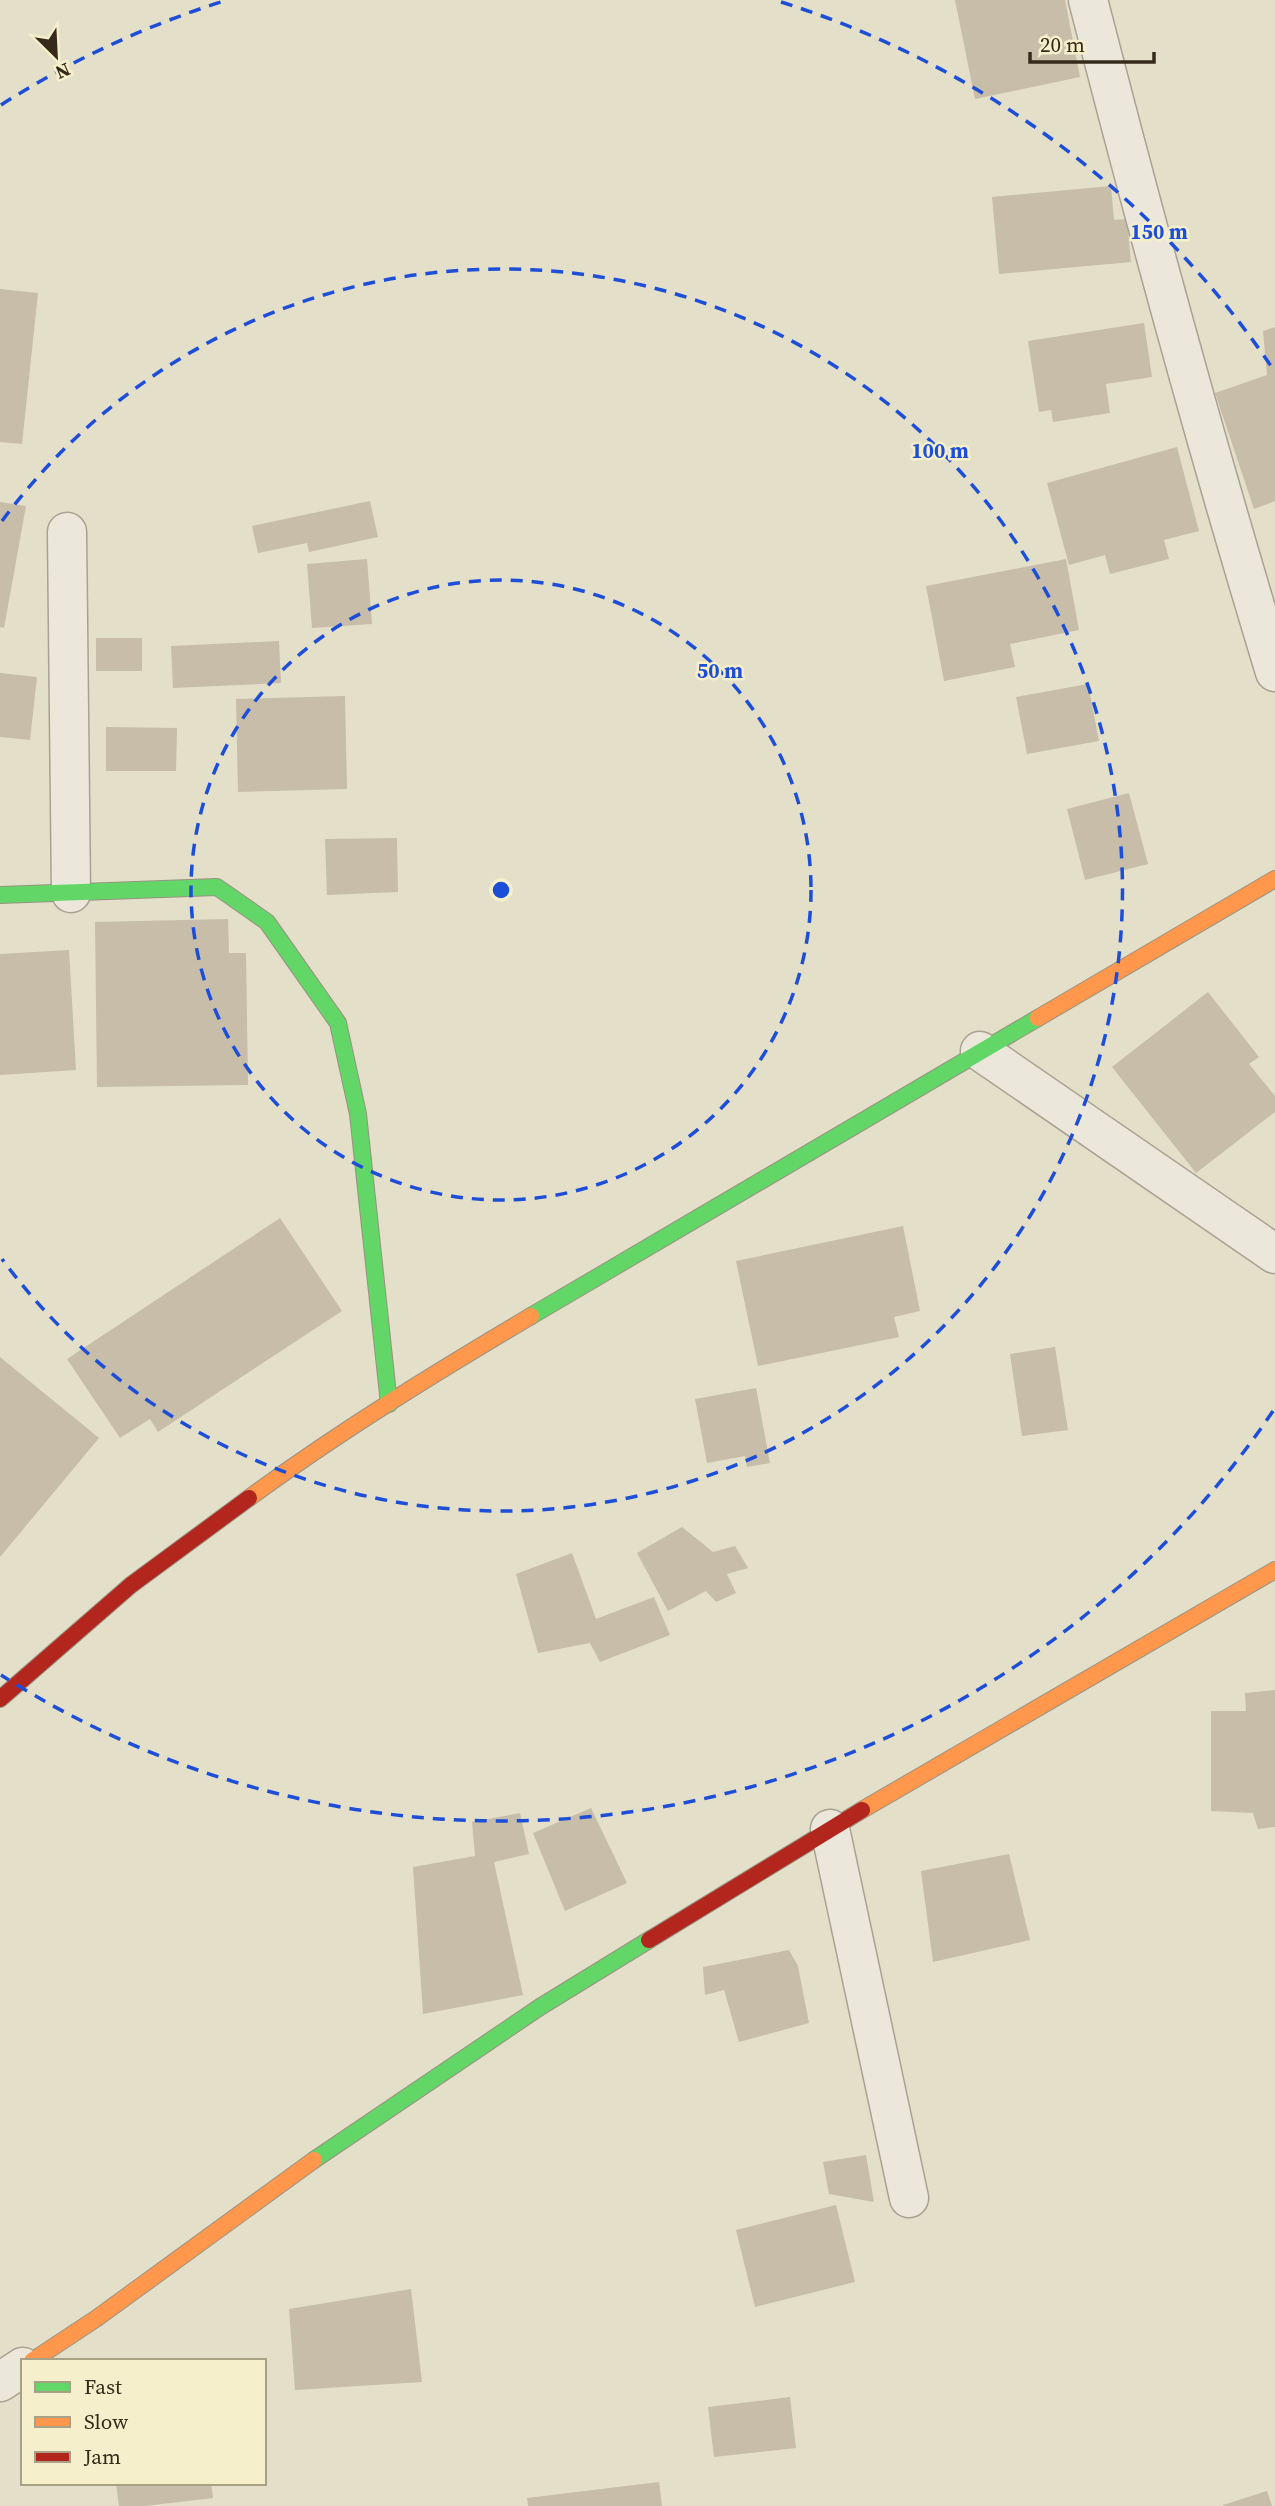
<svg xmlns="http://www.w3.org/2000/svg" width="1275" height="2506" font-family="'Source Serif 4',serif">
<rect width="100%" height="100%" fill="#e4dfc8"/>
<g fill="#c7bda9">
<path d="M955 0H1065L1080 77 975 99Z"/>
<path d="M1111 186 1114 220 1127 219 1131 262 999 274 992 197Z"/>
<path d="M0 289 38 293 22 444 0 442Z"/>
<path d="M1144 323 1152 377 1106 384 1110 413 1053 422 1051 410 1039 412 1028 341Z"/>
<path d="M1275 327V501L1254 509 1215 393 1267 375 1263 331Z"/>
<path d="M1177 447 1199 531 1164 540 1169 559 1110 574 1105 555 1069 565 1047 483Z"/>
<path d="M370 501 378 537 309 552 307 543 258 553 252 526Z"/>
<path d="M0 502 26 506 4 628 0 627Z"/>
<path d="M367 559 372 624 312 628 307 564Z"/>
<path d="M1066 559 1079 630 1010 644 1015 667 944 681 926 586Z"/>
<rect x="96" y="638" width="46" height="33"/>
<path d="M279 641 281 683 173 688 171 646Z"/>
<path d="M0 673 37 677 30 740 0 737Z"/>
<path d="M1088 684 1099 741 1027 754 1016 697Z"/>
<path d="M345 696 347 789 238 792 236 699Z"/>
<path d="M106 727 177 728 176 771H106Z"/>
<path d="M1129 793 1148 864 1085 880 1067 809Z"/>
<path d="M397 838 398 892 327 895 325 839Z"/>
<path d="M228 919 229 953H246L248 1085 97 1087 95 922Z"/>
<path d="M69 950 76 1070 0 1075V954Z"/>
<path d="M1208 992 1259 1057 1249 1064 1275 1096V1112L1196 1173 1112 1067Z"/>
<path d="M280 1218 342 1311 158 1432 150 1419 120 1438 67 1359Z"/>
<path d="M903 1226 920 1311 894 1317 899 1337 758 1366 736 1261Z"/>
<path d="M1055 1347 1068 1430 1022 1436 1010 1354Z"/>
<path d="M0 1357 99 1438 0 1557Z"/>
<path d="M756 1388 770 1463 747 1467 745 1456 707 1463 695 1399Z"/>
<path d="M682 1527 713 1552 735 1546 748 1568 727 1574 736 1593 716 1602 706 1591 668 1611 637 1553Z"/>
<path d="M572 1553 596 1619 654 1597 670 1635 600 1662 590 1643 538 1653 516 1574Z"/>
<path d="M1275 1690V1827L1258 1829 1253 1813 1211 1811V1711H1246L1245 1693Z"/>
<path d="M591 1808 627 1883 565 1911 533 1833Z"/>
<path d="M520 1813 529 1854 494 1862 523 1995 423 2014 413 1867 475 1856 472 1822Z"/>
<path d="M1009 1854 1030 1940 933 1962 921 1871Z"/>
<path d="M789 1950 798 1966 809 2023 739 2042 724 1990 705 1995 703 1967Z"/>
<path d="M866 2155 874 2202 829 2194 823 2162Z"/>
<path d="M836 2205 855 2282 755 2307 736 2230Z"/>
<path d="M411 2289 422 2382 295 2390 289 2309Z"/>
<path d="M790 2397 796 2448 714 2457 708 2407Z"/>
<path d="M659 2482 662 2506H528L527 2498Z"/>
<path d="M116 2483H211L213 2498 145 2506H119Z"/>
<path d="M1267 2491 1272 2506H1223V2505Z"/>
</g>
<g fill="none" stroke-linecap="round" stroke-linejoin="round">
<g stroke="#a8a292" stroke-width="41">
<g id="street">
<path d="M1088 0C1146 225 1207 449 1275 672"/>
<path d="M67 532 71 893"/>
<path d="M980 1051 1275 1254"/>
<path d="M830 1829 909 2198"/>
<path d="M0 2382 23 2367"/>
</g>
</g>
<g stroke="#989282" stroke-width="18">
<g id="fast">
<path d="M0 895 217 887 267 922 338 1023 358 1114 389 1404"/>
<path d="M531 1316 1038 1018"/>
<path d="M314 2160 540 2007 649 1940"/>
</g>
</g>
<g stroke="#989282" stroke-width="18">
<g id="slow">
<path d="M1038 1018 1275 879"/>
<path d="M249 1498C339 1432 435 1373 531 1316"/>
<path d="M862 1810 1275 1570"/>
<path d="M32 2361 97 2318 314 2160"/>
</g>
</g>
<g stroke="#989282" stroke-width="18">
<g id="jam">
<path d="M0 1699 131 1585 249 1498"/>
<path d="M649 1940 862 1810"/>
</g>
</g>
<use href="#street" stroke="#ebe8db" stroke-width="38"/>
<use href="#fast" stroke="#63d668" stroke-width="16"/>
<use href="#slow" stroke="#ff974d" stroke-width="16"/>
<use href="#jam" stroke="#b3261e" stroke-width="16"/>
</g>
<g fill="none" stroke="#1d4ed8" stroke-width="3.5" stroke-dasharray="12 9">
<circle cx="501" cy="890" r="310"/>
<path d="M2 521A621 621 0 1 1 2 1259"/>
<path d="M1273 1411A931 931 0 0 1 1 1675M1 105A931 931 0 0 1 221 2M781 2A931 931 0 0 1 1273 369"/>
</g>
<circle cx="501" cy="890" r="10" fill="#1d4ed8" stroke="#f6efcc" stroke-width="3.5"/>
<g font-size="21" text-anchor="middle" font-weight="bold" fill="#1d4ed8" stroke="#f6efcc" stroke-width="5" stroke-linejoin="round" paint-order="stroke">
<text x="1159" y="239">150 m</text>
<text x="940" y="458">100 m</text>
<text x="720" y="678">50 m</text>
</g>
<rect x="21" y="2359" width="245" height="126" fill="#f6efcc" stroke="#a9a185" stroke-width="2"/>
<rect x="35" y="2382" width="35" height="10" fill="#63d668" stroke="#a9a185" stroke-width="2"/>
<text x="84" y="2394" font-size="21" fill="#362b1b">Fast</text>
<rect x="35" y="2417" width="35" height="10" fill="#ff974d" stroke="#a9a185" stroke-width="2"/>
<text x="84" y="2429" font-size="21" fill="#362b1b">Slow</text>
<rect x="35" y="2452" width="35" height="10" fill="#b3261e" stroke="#a9a185" stroke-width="2"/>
<text x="84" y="2464" font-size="21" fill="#362b1b">Jam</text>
<g transform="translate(56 56) rotate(156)" stroke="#f6efcc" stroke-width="5" paint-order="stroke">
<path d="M0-5L12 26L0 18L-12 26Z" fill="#362b1b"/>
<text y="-10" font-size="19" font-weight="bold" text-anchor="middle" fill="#362b1b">N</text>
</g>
<path d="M1030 52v10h124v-10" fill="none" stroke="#362b1b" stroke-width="3.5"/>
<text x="1040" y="52" font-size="21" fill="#362b1b" stroke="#f6efcc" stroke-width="5" paint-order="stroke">20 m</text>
</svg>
